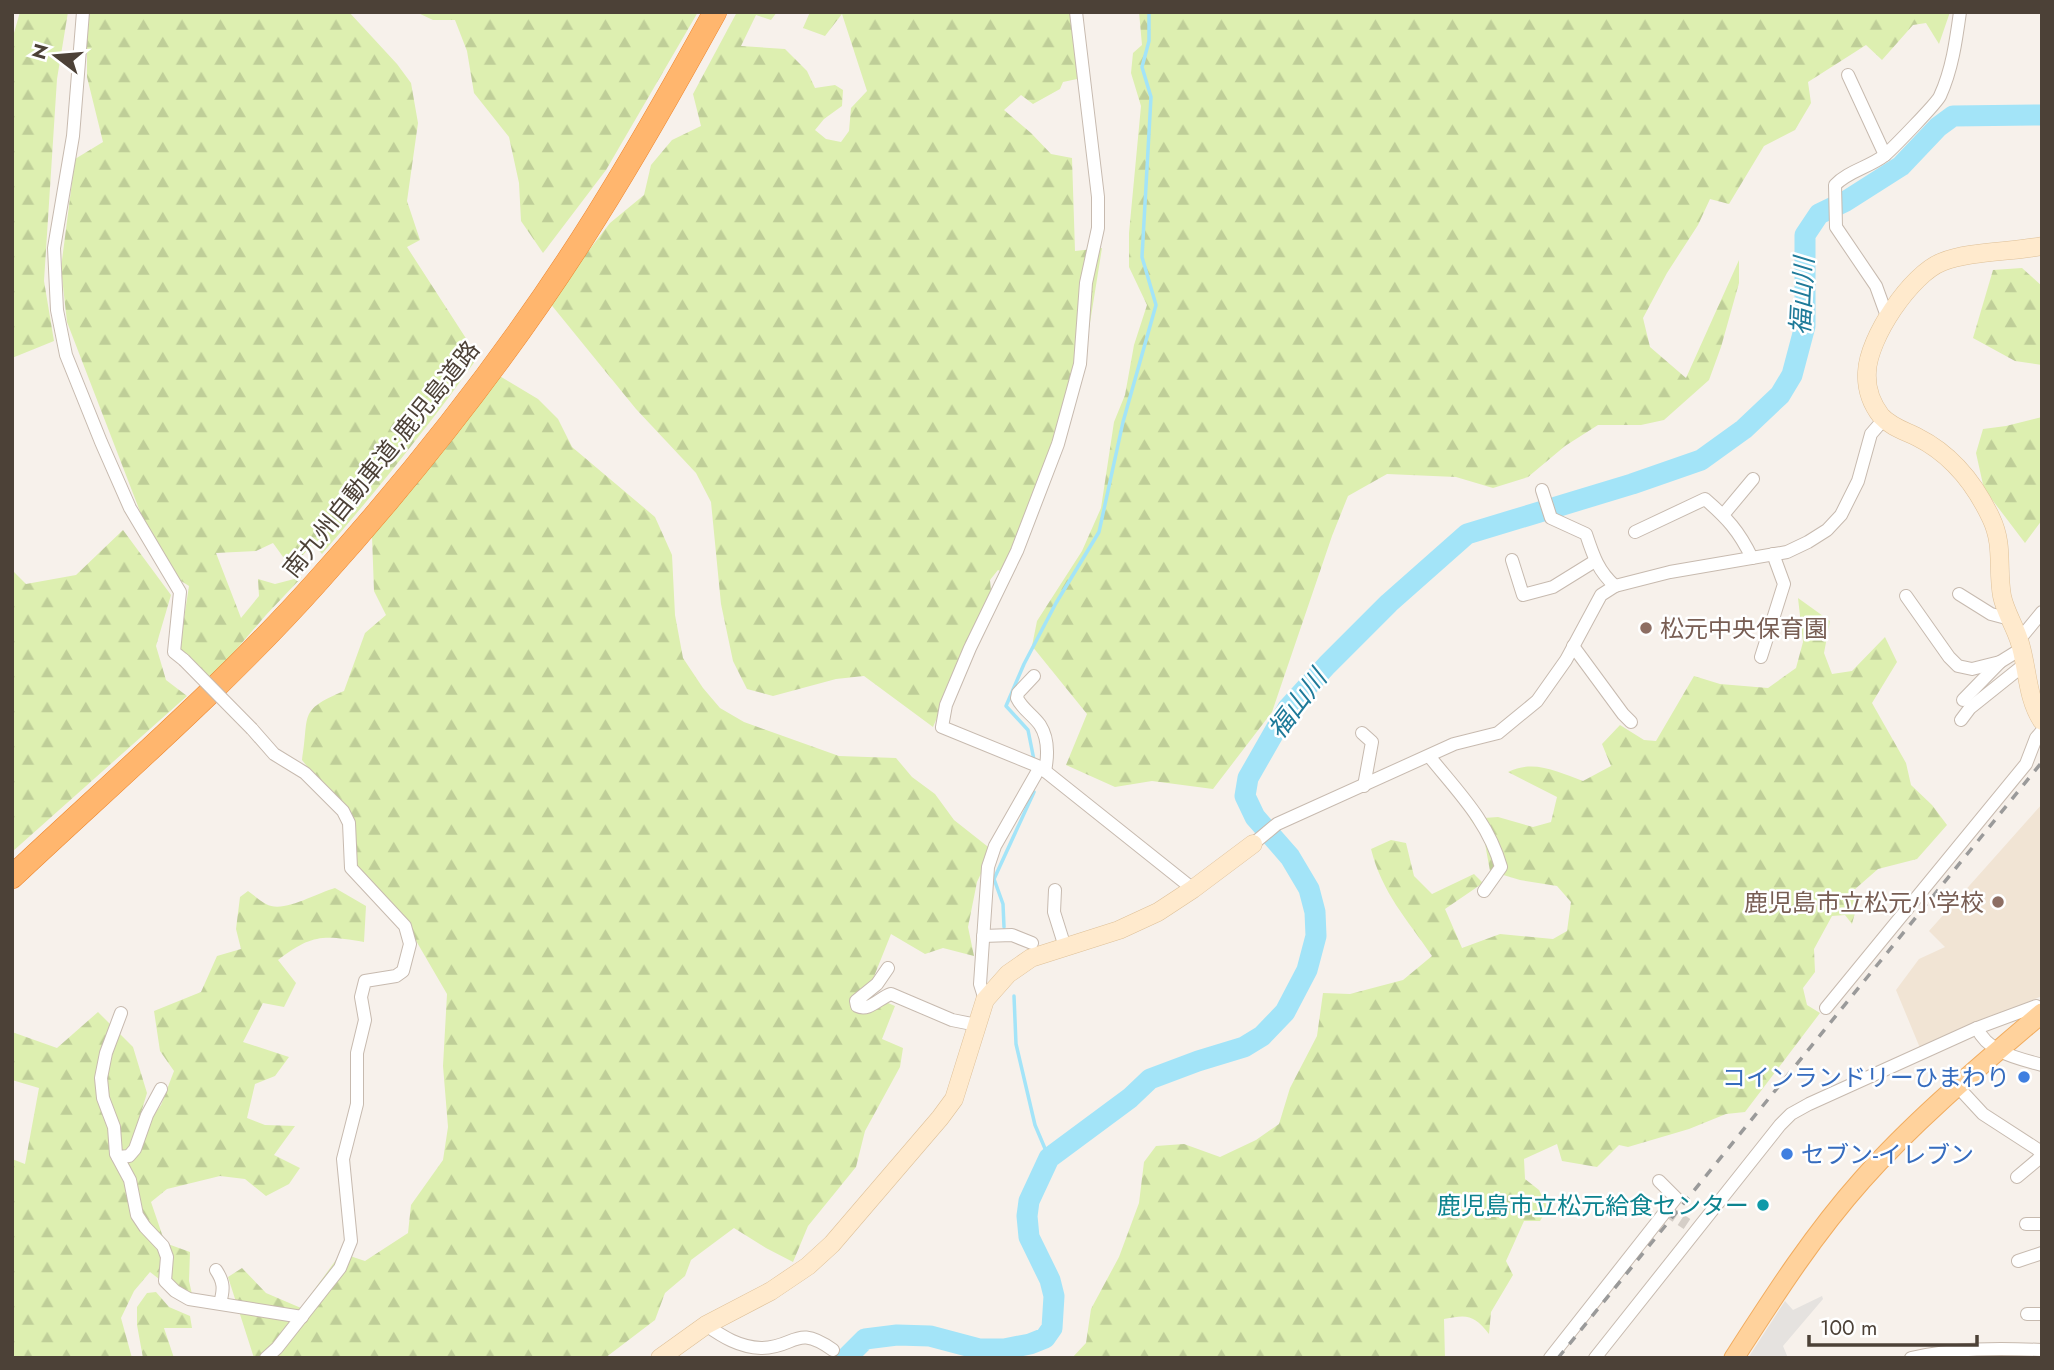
<svg xmlns="http://www.w3.org/2000/svg" width="2054" height="1370" font-family="Jost,'Noto Sans JP',sans-serif">
<defs>
<pattern id="forest-firs" width="22" height="20" patternUnits="userSpaceOnUse" patternTransform="scale(1.75)"><rect width="22" height="20" fill="#ddefb0"/><path d="M5 1l3.5 6h-7zM16 11l3.5 6h-7z" fill="#bfce98"/></pattern>
</defs>
<rect width="100%" height="100%" fill="#f7f1eb"/>
<path fill="#f1e4d4" d="M2042 804V996L1920 1048 1896 990 1919 959 1945 947 1929 931Z"/>
<g fill="url(#forest-firs)">
<path d="M20 12H68L57 79 44 281 54 341 12 358V40Z"/>
<path d="M87 12H349L397 64 411 83 418 123 407 201 420 240 407 247 478 357C429 426 377 490 322 554L313 544 291 568 273 543 256 551 216 553 241 618 259 596 258 579 275 584 302 577 266 615 210 680 179 650 189 586 175 577 156 553 67 322 61 268 75 159 103 142 87 77Z"/>
<path d="M416 12H698L606 170 543 253 521 221 519 183 509 137 474 93 467 51 455 20H433Z"/>
<path d="M737 12H777L771 20 756 15 741 46 785 49 807 71 815 88 835 85 843 90 842 106 824 119 815 130 826 139 841 142 849 131 851 108 867 91 842 14 825 36 803 28 810 12H1081L1077 79 1063 82 1060 89 1033 104 1021 95 1004 110 1031 133 1051 154 1072 158 1075 251 1102 248 1089 329 1010 576 998 570 990 580 992 602 961 661 933 727 864 676 836 679 773 696 747 689 733 661 721 604 711 502 696 473 636 409 549 302 610 223 644 195 651 165 672 140 701 126 693 94Z"/>
<path d="M1139 12H1950L1939 44 1926 23 1913 25 1882 60 1866 45 1808 82 1811 103 1795 130 1764 146 1729 204 1710 199 1698 225 1667 273 1643 318 1650 347 1686 378 1739 260V283L1721 347 1709 380 1664 420 1641 425H1598L1565 446 1528 477 1493 488 1456 477 1387 474 1348 496 1332 536 1272 712 1213 789 1152 781 1115 787 1066 765 1087 714 1032 646 1037 621 1082 551 1101 508 1114 422 1125 395 1134 345 1147 305 1129 267V233L1141 106 1131 73 1133 53 1142 45Z"/>
<path d="M2022 268 2042 286V365L2015 361 1973 338 1993 270Z"/>
<path d="M498 375 538 399 558 419 572 447 655 517 672 555 675 615 683 658 703 688 720 708 744 722 839 756 896 758 912 777 935 794 954 820 992 850 977 882 968 927 974 956 943 948 925 954 891 934 867 994 895 1006 882 1039 903 1048 900 1067 865 1131 856 1167 808 1226 793 1262 766 1248 734 1228 691 1260 685 1276 665 1293 655 1320 605 1358H254L228 1277 242 1268 266 1293 301 1308 341 1253 365 1261 408 1233 411 1205 443 1160 448 1127 443 1066 447 994 415 939 352 877 350 836 329 794 302 760C310 714 297 711 344 691L365 633 386 615 374 591 372 536Z"/>
<path d="M2042 417V520L2025 543 1984 489 1976 453 1983 429 2006 426Z"/>
<path d="M123 530 171 595 156 646 166 680 187 696 12 852V570L26 584 76 575Z"/>
<path d="M1798 598 1830 621 1824 653 1832 674 1852 671 1885 637 1897 662 1872 703 1906 763 1911 785 1932 805 1947 825 1917 859 1878 869 1854 890 1856 909 1852 924 1845 915 1832 916 1814 949 1815 972 1803 988 1807 1005 1820 1013 1745 1112 1726 1114 1689 1129 1628 1147 1619 1145 1597 1167 1562 1161 1557 1144 1524 1159 1525 1179 1539 1190 1548 1208 1540 1221H1524L1506 1261 1513 1275 1491 1312 1489 1334C1474 1315 1468 1314 1444 1319L1445 1358H1072L1086 1343 1091 1309 1119 1257 1139 1203 1144 1162 1156 1146 1184 1144 1220 1157 1256 1140 1279 1124 1290 1088 1317 1036 1323 993 1350 994 1403 980 1432 956C1407 919 1382 893 1371 849L1391 840 1406 843 1414 876 1432 894 1474 874 1483 883 1445 909 1462 948 1500 934 1553 939 1567 931 1571 902 1557 886 1520 880 1490 871 1484 838 1470 819 1498 817 1533 827 1551 822 1557 797 1508 772C1534 759 1558 772 1583 781L1611 766 1602 744 1620 725 1644 740 1656 741 1694 676 1720 684 1768 688 1796 668 1803 642Z"/>
<path d="M335 888 366 906 364 942C323 935 312 934 278 960L296 983 284 1007 263 1003 243 1042 289 1057 275 1076 255 1084 247 1118 265 1125 295 1126 274 1155 300 1168 289 1184 266 1196 245 1179 220 1176 167 1189 151 1202 165 1243 190 1252 189 1281 195 1307 150 1272 134 1291 121 1318 132 1358H12V1159L25 1164 39 1088 12 1080V1032L57 1048 98 1012 133 1047 147 1093 130 1149 161 1105 174 1071 160 1051 154 1011 201 992 217 956 241 949 236 929 240 897 248 891C254 895 260 901 266 904 283 914 316 893 335 888Z"/>
<path d="M156 1292 169 1307 190 1316 192 1328H164L174 1358H143L137 1325V1307L147 1293Z"/>
</g>
<path fill="#e5e2df" d="M1822 1296 1823 1299 1783 1346 1788 1358H1748L1785 1301 1793 1310Z"/>
<g fill="none" stroke-linecap="round" stroke-linejoin="round">
<g stroke="#a3e4f8" stroke-width="3.5">
<path d="M1034 760 1028 730 1006 706 1024 664 1056 603 1099 532 1123 422 1156 305 1142 257 1151 97 1142 67 1149 41V12"/>
<path d="M1004 927 1003 904 994 879 1034 792"/>
<path d="M1014 996 1016 1044 1035 1125 1049 1158"/>
</g>
<path stroke="#a3e4f8" stroke-width="21" d="M846 1358 865 1339 897 1335 930 1336 979 1349H1004L1030 1344 1045 1338 1052 1328 1054 1296 1050 1280 1029 1237 1027 1216 1029 1201 1049 1158 1130 1098 1150 1079 1198 1061 1244 1047 1262 1036 1285 1012 1307 970 1316 936 1315 912 1309 889 1290 857 1255 817 1245 796 1248 778 1288 708 1327 665 1389 603 1467 534 1632 484 1701 460 1744 429 1780 395 1792 375 1805 326V235L1819 214 1846 201 1901 166 1938 127 1953 116 2042 115"/>
<path stroke="#d5cec7" stroke-width="12" stroke-dasharray="12 6" stroke-linecap="butt" d="M1666 1210 1687 1224"/>
<g stroke="#c7baaf" stroke-width="14">
<g id="street">
<path d="M83 12 73 136 54 248 57 310 66 355 101 442 130 508 180 592 174 652 184 660"/>
<path d="M1076 12 1098 197V228L1086 283 1080 364 1058 444 1017 551 970 648 946 705 942 727 1040 767 1193 889"/>
<path d="M1848 75 1885 155"/>
<path d="M1888 319 1876 286 1836 227 1835 185C1848 171 1870 167 1885 155 1893 148 1937 103 1940 96 1952 70 1956 41 1960 12"/>
<path d="M1542 490 1551 518 1586 534C1593 555 1598 571 1615 586"/>
<path d="M1723 515 1753 479"/>
<path d="M1635 532 1705 499C1727 518 1739 531 1752 558"/>
<path d="M1512 560 1523 595 1553 587 1595 561"/>
<path d="M1959 594 1991 614 2010 619"/>
<path d="M1906 596 1949 657 1958 666 1972 669 2000 662 2021 649"/>
<path d="M2019 640 2042 612"/>
<path d="M1573 646 1623 714 1631 722"/>
<path d="M1761 657 1784 584 1773 554"/>
<path d="M1034 676 1018 693 1017 698C1022 709 1033 715 1040 725 1049 739 1048 756 1045 771"/>
<path d="M1963 700 2000 662"/>
<path d="M1961 720 1970 708 2025 664"/>
<path d="M252 729 274 754 305 773 343 811 349 823 351 868 405 926 410 944 403 971 396 976 365 981 361 997 365 1020 357 1053V1104L343 1159 351 1241 340 1268 277 1348 266 1358"/>
<path d="M1362 733 1372 742 1364 786"/>
<path d="M1429 756C1458 792 1488 821 1501 867L1484 891"/>
<path d="M1253 844 1277 824 1454 744 1498 733 1537 701 1566 660 1601 595 1615 586 1670 572 1787 552 1808 542 1827 530 1841 515 1858 481 1871 434 1884 419"/>
<path d="M1055 890 1054 912 1065 947"/>
<path d="M983 936 1012 935 1032 943"/>
<path d="M888 968 877 984 856 1001 857 1006C869 1012 879 998 891 994L952 1020 977 1025"/>
<path d="M985 1000 980 984 988 867 995 846 1040 767"/>
<path d="M1826 1008 2026 764 2036 738 2042 731"/>
<path d="M121 1013 106 1053 101 1078 103 1098 114 1127 116 1154 130 1180 137 1215 145 1227 163 1246 167 1257 165 1281 175 1291 189 1299 302 1317"/>
<path d="M1977 1028C1988 1053 2018 1058 2042 1065"/>
<path d="M1958 1087 1983 1114 2037 1149 2042 1154"/>
<path d="M118 1157 129 1156 135 1149 147 1115 161 1089"/>
<path d="M2017 1177 2042 1156"/>
<path d="M2026 1224H2042"/>
<path d="M2018 1261 2042 1253"/>
<path d="M216 1270C224 1282 224 1289 220 1303"/>
<path d="M2027 1314H2042"/>
<path d="M706 1325C723 1337 739 1347 761 1348 796 1348 795 1323 833 1350"/>
<path d="M1550 1358 1676 1198 1659 1181"/>
<path d="M1595 1358 1780 1125 1791 1114 1809 1104 1977 1028 2036 1006 2042 1010"/>
<path d="M1911 1358C1955 1348 1998 1348 2042 1350"/>
</g>
</g>
<g stroke="#dec098" stroke-width="19">
<g id="secondary">
<path d="M2042 246C2012 252 1969 251 1942 262 1911 274 1868 338 1867 372 1866 388 1871 403 1881 416 1891 427 1905 431 1917 437 1951 454 1975 484 1991 518 2004 545 1997 568 2002 596 2005 611 2014 625 2019 640 2028 667 2026 696 2042 721"/>
<path d="M660 1358 706 1325 771 1291 808 1266 832 1244 940 1118 954 1099 985 1000 1008 974 1031 958 1119 930 1158 912 1193 889 1253 844"/>
</g>
</g>
<g stroke="#f1ac5f" stroke-width="21">
<path id="primary" d="M1734 1358C1774 1296 1813 1235 1862 1180 1916 1119 1980 1066 2042 1013"/>
</g>
<g stroke="#ee862e" stroke-width="24">
<path id="highway" d="M12 877C114 781 223 687 316 583 417 471 516 345 596 217 638 150 677 81 715 12"/>
</g>
<use href="#street" stroke="#fff" stroke-width="12"/>
<use href="#secondary" stroke="#ffeacd" stroke-width="18"/>
<use href="#primary" stroke="#ffd29c" stroke-width="19"/>
<use href="#highway" stroke="#ffb66e" stroke-width="23"/>
<path stroke="#9a9a9a" stroke-width="3.5" stroke-dasharray="9 9" stroke-linecap="butt" d="M1558 1358 2042 762"/>
<g stroke="#c7baaf" stroke-width="14" stroke-linecap="butt">
<path id="street-bridge" d="M184 660 252 729"/>
</g>
<use href="#street-bridge" stroke="#fff" stroke-width="12"/>
</g>
<g fill="#8d6e63" stroke="#fff" stroke-width="2.5">
<circle cx="1646" cy="628" r="7"/>
<circle cx="1998" cy="902" r="7"/>
</g>
<g fill="#3f7fe0" stroke="#fff" stroke-width="2.5">
<circle cx="2024" cy="1077" r="7"/>
<circle cx="1787" cy="1154" r="7"/>
</g>
<circle fill="#0f9aa8" stroke="#fff" stroke-width="2.5" cx="1763" cy="1205" r="7"/>
<g text-anchor="middle" dominant-baseline="central" stroke-width="5" stroke-linejoin="round" paint-order="stroke">
<g font-size="24" fill="#4c4137" stroke="#fff">
<text transform="translate(381 459) rotate(-51)">南九州自動車道;鹿児島道路</text>
</g>
<g font-size="24" fill="#785e54" stroke="#fff" text-anchor="start">
<text x="1660" y="628">松元中央保育園</text>
<text x="1984" y="902" text-anchor="end">鹿児島市立松元小学校</text>
</g>
<g font-size="24" fill="#366cbe" stroke="#fff" text-anchor="end">
<text x="2010" y="1077">コインランドリーひまわり</text>
<text x="1801" y="1154" text-anchor="start">セブン-イレブン</text>
</g>
<g font-size="24" fill="#0d838f" stroke="#fff" text-anchor="end">
<text x="1749" y="1205">鹿児島市立松元給食センター</text>
</g>
<g font-size="26" font-style="italic" fill="#1e7a99" stroke="#fff">
<text transform="translate(1802 296) rotate(-87)">福山川</text>
<text transform="translate(1297 704) rotate(-53)">福山川</text>
</g>
</g>
<rect width="2054" height="1370" fill="none" stroke="#4c4137" stroke-width="28"/>
<g transform="translate(56 56) rotate(286)" stroke="#ffffff" stroke-width="5" paint-order="stroke">
<path d="M0-5L12 26L0 18L-12 26Z" fill="#4c4137"/>
<text y="-10" font-size="19" font-weight="bold" text-anchor="middle" fill="#4c4137">N</text>
</g>
<path d="M1809 1335v10h168v-10" fill="none" stroke="#4c4137" stroke-width="3.5"/>
<text x="1820" y="1335" font-size="21" fill="#4c4137" stroke="#ffffff" stroke-width="5" paint-order="stroke">100 m</text>
</svg>
